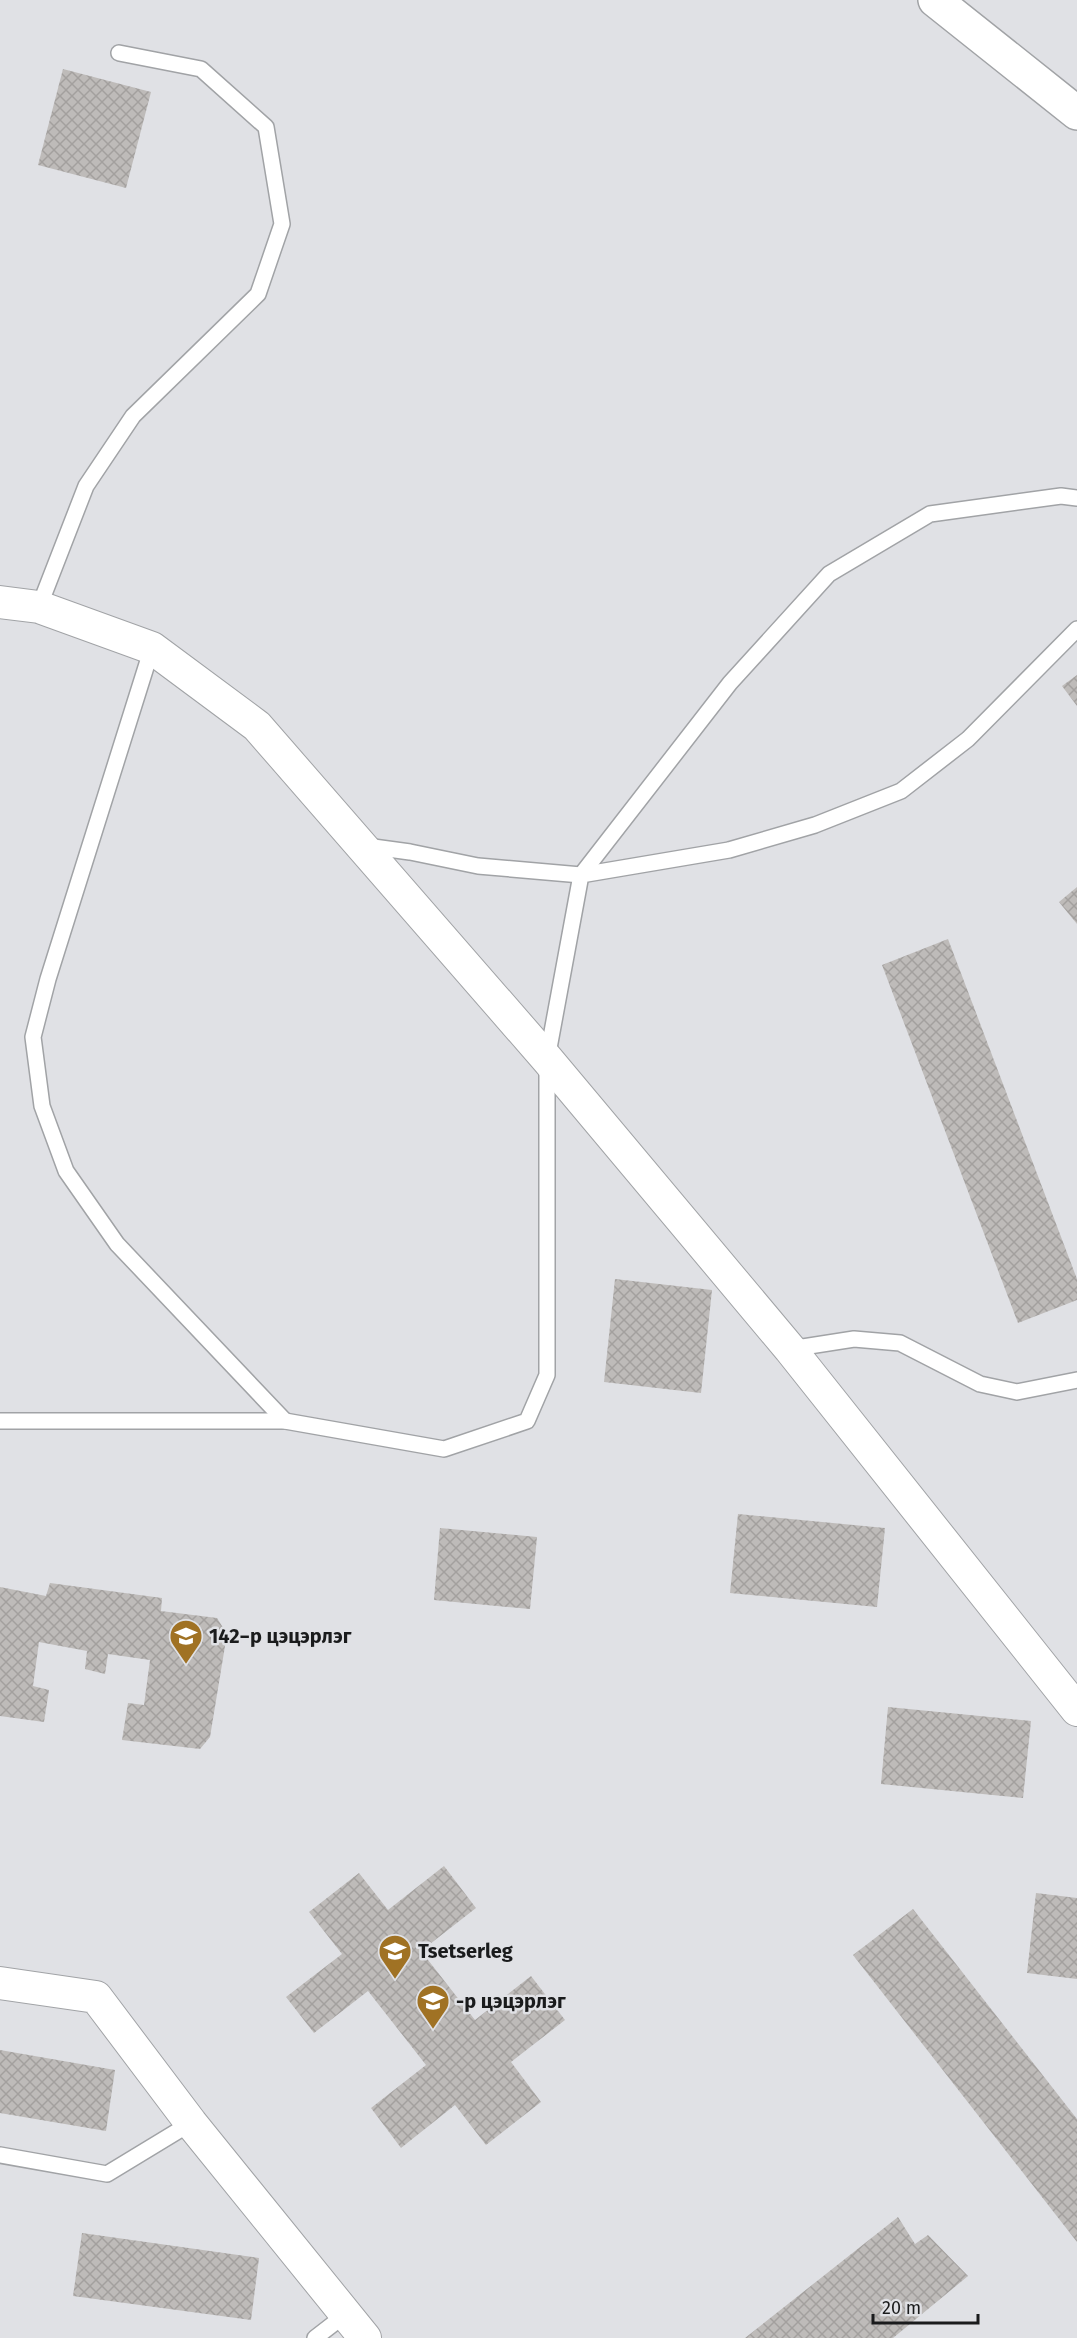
<svg xmlns="http://www.w3.org/2000/svg" width="1077" height="2338" font-family="'Fira Sans',sans-serif">
<defs>
<pattern id="building-cross-hatch" width="8" height="8" patternUnits="userSpaceOnUse" patternTransform="scale(1.5)"><rect width="8" height="8" fill="#bebbb9"/><path d="M0 0l8 8M0 8l8-8" fill="none" stroke="#a3a09e"/></pattern>
</defs>
<rect width="100%" height="100%" fill="#e0e1e5"/>
<g fill="url(#building-cross-hatch)">
<path d="M63 69 151 92 126 188 38 165Z"/>
<path d="M1077 675V706L1062 686Z"/>
<path d="M1077 887V924L1059 902Z"/>
<path d="M948 939 1077 1279V1300L1018 1323 882 965Z"/>
<path d="M615 1279 712 1290 701 1393 604 1382Z"/>
<path d="M738 1514 885 1528 877 1607 730 1593Z"/>
<path d="M440 1528 537 1537 530 1609 434 1600Z"/>
<path d="M50 1583 162 1598 161 1611 217 1618 227 1634 210 1737 200 1749 122 1740 128 1703 144 1705 150 1660 108 1654 105 1674 85 1669 87 1651 39 1642 33 1686 49 1690 44 1722 0 1716V1587L46 1596Z"/>
<path d="M888 1707 1031 1721 1023 1798 881 1784Z"/>
<path d="M444 1866 476 1908 421 1951 475 2020 531 1976 565 2020 511 2062 541 2102 486 2145 455 2105 401 2148 371 2108 426 2065 368 1991 314 2033 286 1997 342 1954 309 1912 359 1873 388 1910Z"/>
<path d="M1036 1893 1077 1898V1979L1027 1973Z"/>
<path d="M913 1909 1077 2119V2242L853 1955Z"/>
<path d="M0 2050 115 2070 106 2131 0 2113Z"/>
<path d="M898 2217 915 2244 928 2235 968 2276 893 2338H745Z"/>
<path d="M82 2233 259 2258 251 2320 73 2296Z"/>
</g>
<g fill="none" stroke-linecap="round" stroke-linejoin="round">
<g stroke="#a1a3a6" stroke-width="18">
<g id="service">
<path d="M39 607 86 486 133 416 258 294 282 224 266 127 201 69 119 53"/>
<path d="M152 648 48 979 33 1037 42 1106 66 1171 117 1244 285 1421"/>
<path d="M366 846 410 852 478 866 581 875 730 683 829 574 930 514 1061 496 1077 498"/>
<path d="M790 1349 854 1339 900 1343 980 1384 1017 1392 1077 1380"/>
<path d="M0 1421H285L444 1449 527 1421 547 1375V1059L581 875 729 850 815 825 901 791 968 739 1077 629"/>
<path d="M0 2155 107 2174 191 2123"/>
<path d="M315 2338 346 2314"/>
</g>
</g>
<g stroke="#a1a3a6" stroke-width="34">
<g id="minor">
<path d="M0 602 39 607 152 648 257 726 547 1059 790 1349 1077 1710"/>
<path d="M0 1983 96 1997 191 2123 365 2338"/>
</g>
</g>
<g stroke="#a1a3a6" stroke-width="36">
<path id="secondary" d="M935 0 1077 113"/>
</g>
<use href="#service" stroke="#fff" stroke-width="15"/>
<use href="#minor" stroke="#fff" stroke-width="32"/>
<use href="#secondary" stroke="#fff" stroke-width="33"/>
</g>
<defs>
<g id="school-pin" transform="scale(1.725)"><path d="M0 17L-7.5 6A9.5 9.5 0 1 1 7.5 6Z" fill="#a07224" stroke="#e0e1e5"/><path d="M0-5L7-2L0 1L-7-2ZM-4 1L0 2.5L4 1V4Q0 6-4 4Z" fill="#fff"/></g>
</defs>
<g fill-rule="evenodd">
<use href="#school-pin" x="186" y="1636"/>
<use href="#school-pin" x="395" y="1951"/>
<use href="#school-pin" x="433" y="2001"/>
</g>
<g text-anchor="middle" dominant-baseline="central" stroke-width="5" stroke-linejoin="round" paint-order="stroke">
<g font-size="20" font-weight="bold" fill="#1a1b1c" stroke="#e0e1e5" text-anchor="start">
<text x="209" y="1636">142−р цэцэрлэг</text>
<text x="418" y="1951">Tsetserleg</text>
<text x="456" y="2001">-р цэцэрлэг</text>
</g>
</g>
<path d="M873 2314v9h105v-9" fill="none" stroke="#1a1b1c" stroke-width="3"/>
<text x="882" y="2314" font-size="18" fill="#1a1b1c" stroke="#e0e1e5" stroke-width="4.5" paint-order="stroke">20 m</text>
</svg>
